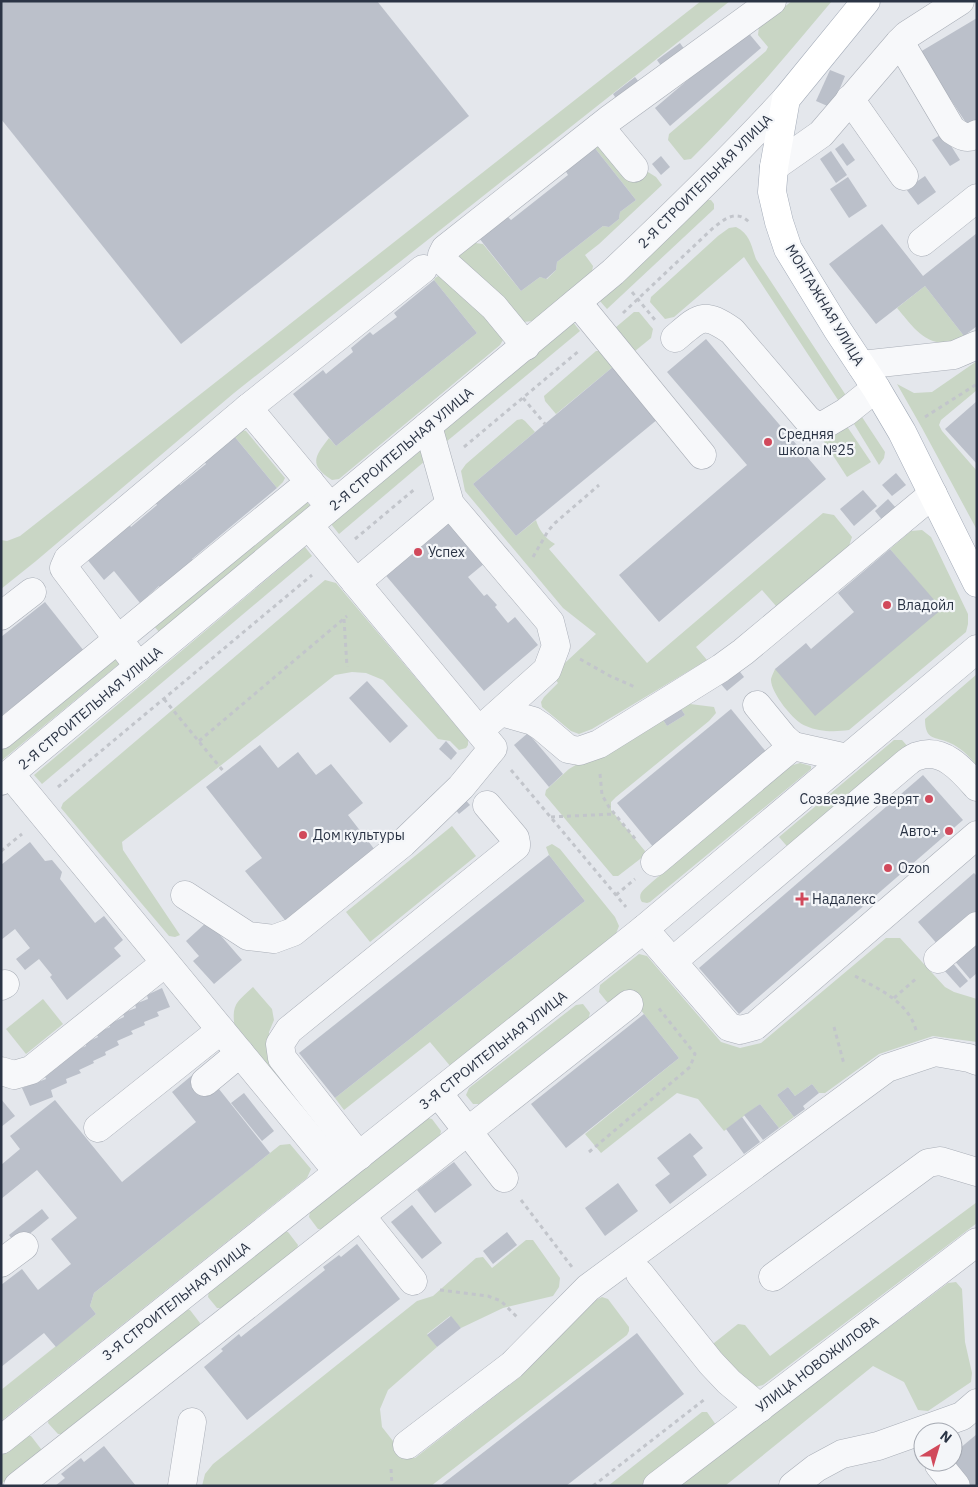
<svg xmlns="http://www.w3.org/2000/svg" width="978" height="1487" font-family="'IBM Plex Sans',sans-serif">
<rect width="100%" height="100%" fill="#e4e7ec"/>
<g fill="#c9d6c5">
<path d="M701 1H730L234 393 36 561 1 589V540L7 541 20 536Z"/>
<path d="M792 1H832C786 56 741 110 691 159L684 160 668 140 669 134 766 51 768 47 758 35 759 26Z"/>
<path d="M598 142 648 172 656 177 662 185 599 244 585 255 593 266 592 272 533 321 523 322 457 260 459 256 475 243 483 244 521 291 540 277 547 279 556 270 557 262 603 226 609 227 619 219 620 212 636 200 594 147Z"/>
<path d="M706 200H711L714 204V209L607 309 599 300Z"/>
<path d="M736 227C750 234 751 245 756 259L847 397 840 403 744 257 674 317 665 319 650 302 651 297 718 236 729 228Z"/>
<path d="M443 273 500 333 503 340 500 345 339 479 332 480C309 465 314 457 329 438L336 446 477 333 434 280 435 278Z"/>
<path d="M925 286 964 336C960 338 955 341 950 342 925 347 911 324 897 308Z"/>
<path d="M634 312H639L653 329 651 338 635 351 628 350 615 328Z"/>
<path d="M573 322 580 331 446 442 442 431Z"/>
<path d="M596 351H601L614 366 556 414 545 401 544 396Z"/>
<path d="M977 361V390L941 420 939 425 942 431 977 471V530L922 428 897 384 914 393 932 392Z"/>
<path d="M860 414 885 452 884 458 879 465 851 419Z"/>
<path d="M522 419 525 421 535 432 473 484 516 536 536 520C539 530 545 538 555 544L549 549 647 663 823 513 834 515 852 537 849 546 776 606 762 590 696 647 707 660 592 729 579 734 571 731 542 707 541 702 544 697 558 683 552 675 596 634 563 608 465 491 461 471 466 464 517 420Z"/>
<path d="M844 422 871 462 847 477 821 437Z"/>
<path d="M242 430 246 431 285 478 283 482 277 488 234 436Z"/>
<path d="M421 450 425 461 339 534 331 524Z"/>
<path d="M305 500 311 507 159 632 153 625Z"/>
<path d="M922 530 931 537 968 614V624L966 632 849 730C835 732 819 732 806 726 794 722 771 693 771 680 771 677 774 672 775 669L941 609 890 549 911 531Z"/>
<path d="M305 547 312 556 42 784 34 775Z"/>
<path d="M325 580 336 583 468 740V745L466 748 459 750 450 741 438 739 383 680 366 673 352 672 335 675 229 759 122 842 123 850 180 935 175 937 169 936 61 808 63 803Z"/>
<path d="M124 648 130 655 1 761V750Z"/>
<path d="M977 674V766C969 756 961 748 950 743 935 736 925 741 925 719Z"/>
<path d="M682 703 714 707 716 713 709 721 616 797 611 802V810L645 851 644 856 618 876H613L545 795 546 790 569 769 660 715 667 726 685 715 678 704Z"/>
<path d="M894 740H902L909 748 792 852 779 837Z"/>
<path d="M800 763 811 766V769L650 902 647 903 642 902C636 893 646 888 652 882L788 768 793 765Z"/>
<path d="M452 826 476 856 370 942 346 912Z"/>
<path d="M552 844 560 849 615 917 619 926 615 936 451 1067 430 1042 344 1110 335 1098 585 901 549 855 546 847Z"/>
<path d="M886 938H900L945 987 954 992 977 999V1042L933 1036 879 1054 825 1093H819L812 1084 795 1096 788 1087 777 1095 794 1117 779 1128 760 1104 724 1131 698 1099 677 1093 601 1153 585 1134 679 1058 628 994 612 1002H607L599 992 600 985 639 954 647 956 721 1042 740 1048 761 1043Z"/>
<path d="M253 987 272 1009 274 1020 269 1032V1063L333 1141 336 1149 235 1029C231 1004 236 1003 253 987Z"/>
<path d="M43 999 63 1024 26 1054 6 1029Z"/>
<path d="M583 1004 590 1013 588 1020 479 1104H473L466 1095 469 1088 576 1005Z"/>
<path d="M428 1118 432 1119 441 1131 440 1135 323 1229H318L309 1217 310 1212Z"/>
<path d="M290 1144 311 1169 307 1178 1 1421V1390L96 1314 90 1306 94 1293 280 1145Z"/>
<path d="M977 1202V1223L763 1385 752 1388 713 1350 714 1343 738 1324 745 1325 770 1356Z"/>
<path d="M284 1231 288 1232 298 1245 297 1249 222 1308H217L208 1297 209 1291Z"/>
<path d="M526 1240H533L560 1278 559 1287 553 1296 503 1308 461 1328 450 1316 427 1334 437 1347 388 1390 380 1409 382 1427 400 1450 415 1458 520 1377 596 1300 602 1297 608 1299 629 1327V1331L627 1335 431 1486H202L205 1474 213 1464 417 1301 433 1296 476 1258 483 1257 492 1268Z"/>
<path d="M956 1282 962 1289 965 1342 972 1373 971 1382 928 1411 918 1410 904 1382 873 1366 725 1486H678L948 1283Z"/>
<path d="M186 1309 190 1310 200 1323 199 1327 63 1434H58L48 1423 49 1417Z"/>
<path d="M702 1412H707L716 1425 714 1429 640 1486H608Z"/>
<path d="M27 1436H31L41 1449 40 1453 1 1484V1456Z"/>
</g>
<g fill="#bbc0ca">
<path d="M1 1H377L469 116 181 344 1 119Z"/>
<path d="M977 18V125L970 129 951 100 944 104 915 55Z"/>
<path d="M746 30 761 48 670 126 655 108Z"/>
<path d="M680 43 687 53 664 70 657 60Z"/>
<path d="M830 70 845 76 832 108 816 101Z"/>
<path d="M635 77 643 87 620 104 613 94Z"/>
<path d="M943 133 960 160 950 166 932 140Z"/>
<path d="M843 143 855 160 847 166 835 149Z"/>
<path d="M594 147 636 200 620 212 619 219 609 227 603 226 557 262 556 270 546 279 540 277 521 291 479 238 507 216 511 220 568 175 565 170Z"/>
<path d="M831 151 847 175 836 183 820 159Z"/>
<path d="M661 156 670 167 661 175 652 164Z"/>
<path d="M925 176 936 192 918 205 906 189Z"/>
<path d="M848 177 867 206 849 218 830 189Z"/>
<path d="M882 224 923 276 977 233V326L964 336 925 286 876 324 829 264Z"/>
<path d="M434 280 477 333 336 446 293 394 323 370 326 374 353 352 351 348 370 332 373 335 397 317 394 313Z"/>
<path d="M706 339 826 479 659 622 619 575 747 465 667 372Z"/>
<path d="M614 366 658 419 516 536 473 484Z"/>
<path d="M977 401V464L945 429Z"/>
<path d="M234 436 277 488 192 559 196 563 163 590 159 586 140 603 114 571 104 580 86 558 128 523 131 527 157 505 154 501 178 482 180 485 206 464 204 461Z"/>
<path d="M896 473 906 485 892 496 882 485Z"/>
<path d="M863 490 877 506 854 526 840 509Z"/>
<path d="M888 499 897 509 883 521 875 511Z"/>
<path d="M445 516 485 563 468 577 484 596 487 594 497 605 495 607 508 623 515 617 538 645 484 691 382 571Z"/>
<path d="M890 549 942 609 815 716 775 669 806 643 811 649 854 612 838 593Z"/>
<path d="M45 602 84 651 1 716V637Z"/>
<path d="M737 668 744 677 727 691 719 682Z"/>
<path d="M367 681 408 726 390 743 349 698Z"/>
<path d="M678 704 685 715 667 726 660 715Z"/>
<path d="M731 709 768 754 654 848 617 803Z"/>
<path d="M528 733 563 774 549 787 514 745Z"/>
<path d="M446 741 457 753 451 760 439 749Z"/>
<path d="M260 745 278 768 298 752 316 775 331 764 363 803 348 815 378 854 289 925 245 871 262 858 206 787Z"/>
<path d="M923 775 963 820 739 1014 699 968Z"/>
<path d="M461 795 470 805 459 814 451 804Z"/>
<path d="M30 842 45 861 52 860 62 872 60 879 95 923 104 916 123 940 114 948 121 956 67 1000 50 977 52 975 39 959 25 970 16 959 30 948 15 929 1 940V865Z"/>
<path d="M549 855 585 901 335 1098 299 1053Z"/>
<path d="M974 873 977 876V912L939 946 918 922Z"/>
<path d="M208 921 242 960 214 984 193 961 199 956 186 941Z"/>
<path d="M977 938V973L970 979 953 959Z"/>
<path d="M951 961 968 981 960 988 943 969Z"/>
<path d="M162 988 170 1007 157 1012 159 1016 144 1022 145 1025 131 1031 133 1034 117 1041 119 1045 105 1052 106 1055 93 1061 94 1063 79 1070 81 1073 66 1079 67 1083 51 1090 53 1097 30 1106 22 1088 46 1079 43 1072 57 1061 72 1055 71 1052 86 1046 85 1043 98 1037 96 1033 110 1027 109 1024 124 1017 123 1013 136 1008 135 1004 148 999 147 995Z"/>
<path d="M644 1014 679 1058 566 1148 531 1104Z"/>
<path d="M196 1072 213 1093 219 1089 270 1153 94 1293 90 1306 96 1314 56 1347 44 1333 1 1367V1285L22 1269 38 1290 71 1264 51 1239 77 1218 37 1170 1 1199V1165L20 1149 10 1136 55 1100 122 1182 196 1122 172 1092Z"/>
<path d="M812 1084 819 1093 803 1106 805 1109 794 1117 777 1095 788 1087 795 1096Z"/>
<path d="M244 1093 274 1131 262 1141 231 1103Z"/>
<path d="M1 1099 15 1116 1 1127Z"/>
<path d="M760 1104 779 1128 763 1140 744 1115Z"/>
<path d="M742 1117 760 1142 744 1154 726 1129Z"/>
<path d="M690 1133 703 1148 693 1156 707 1175 670 1204 655 1185 670 1174 657 1158Z"/>
<path d="M454 1162 472 1185 435 1213 417 1190Z"/>
<path d="M618 1183 638 1211 605 1236 585 1208Z"/>
<path d="M412 1205 442 1243 422 1259 391 1222Z"/>
<path d="M42 1209 49 1218 16 1245 9 1235Z"/>
<path d="M507 1232 517 1245 493 1264 483 1251Z"/>
<path d="M357 1244 400 1299 247 1420 204 1367 223 1351 221 1349 239 1334 241 1337 325 1270 323 1267 339 1255 341 1257Z"/>
<path d="M451 1316 461 1328 437 1347 427 1335Z"/>
<path d="M637 1333 684 1394 566 1486H440Z"/>
<path d="M977 1434V1486H969L953 1462V1454Z"/>
<path d="M104 1446 136 1486H55L65 1478 61 1474 81 1458 84 1462Z"/>
</g>
<g fill="none" stroke-linecap="round" stroke-linejoin="round">
<g stroke="#a9aeb7" stroke-width="29">
<g id="minor">
<path d="M900 42 952 130C961 136 967 140 977 134"/>
<path d="M850 99 904 176"/>
<path d="M600 127 634 168"/>
<path d="M774 167 821 134 899 43 907 35 960 1"/>
<path d="M922 242 977 198"/>
<path d="M577 302 702 455"/>
<path d="M675 338C700 317 703 311 732 331L807 419 816 426 824 425 846 412 876 388"/>
<path d="M526 346 494 307 444 262 442 255 445 249 611 118 772 1"/>
<path d="M861 365 954 355 977 345"/>
<path d="M248 408 322 497"/>
<path d="M428 426 450 504 550 622 556 646 547 670 490 721"/>
<path d="M356 583 450 504"/>
<path d="M1 616 32 592"/>
<path d="M139 667 64 568 68 559 248 408 423 269"/>
<path d="M757 705 784 738 793 746"/>
<path d="M501 712 533 721 542 727 568 749 579 751 599 744 721 668 743 652 933 494"/>
<path d="M1 735 310 482"/>
<path d="M10 774 338 1172"/>
<path d="M1 781 613 272C672 216 731 159 786 99"/>
<path d="M655 862 793 746 847 758"/>
<path d="M185 895 248 936 274 939 293 932 403 843 461 787 493 748 309 526"/>
<path d="M644 929 729 1027 740 1030 755 1026 977 835"/>
<path d="M938 959 977 926"/>
<path d="M673 961 905 764C909 761 913 757 918 756 943 747 963 771 977 787"/>
<path d="M1 986 5 984"/>
<path d="M1 1071 14 1075 31 1070 165 963"/>
<path d="M205 1082 240 1053"/>
<path d="M438 1093 504 1178"/>
<path d="M98 1128 221 1030"/>
<path d="M359 1156 282 1058 280 1044 289 1030 516 846V843L515 838 487 805"/>
<path d="M361 1216 413 1281"/>
<path d="M1 1263 24 1246"/>
<path d="M640 1274 711 1363 729 1382 760 1408"/>
<path d="M773 1277 928 1163 940 1161 977 1172"/>
<path d="M1 1440 644 929 977 649"/>
<path d="M407 1445 512 1365 588 1288 887 1068 935 1052 969 1058 977 1061"/>
<path d="M939 1465 956 1486"/>
<path d="M18 1486 629 1004"/>
<path d="M182 1486 192 1422"/>
<path d="M657 1486 977 1242"/>
<path d="M793 1486 816 1468 842 1454 878 1446 962 1416 977 1403"/>
</g>
</g>
<g stroke="#a3abb8" stroke-width="29">
<path id="major" d="M866 1 786 99 774 167 772 192 779 222 788 249 837 329 876 388 902 432 977 583"/>
</g>
<g stroke="#c2c5cb" stroke-width="3" stroke-dasharray="4 4" stroke-linecap="butt">
<path d="M632 292 655 320"/>
<path d="M623 313 712 229C724 219 736 209 749 222"/>
<path d="M523 398 545 424"/>
<path d="M925 417 977 384"/>
<path d="M464 447 580 350"/>
<path d="M355 539 416 488"/>
<path d="M533 557 548 531 555 523 599 485"/>
<path d="M344 619 347 667"/>
<path d="M580 659 610 676 635 687"/>
<path d="M164 699 224 772"/>
<path d="M199 741 347 616"/>
<path d="M511 770 626 907"/>
<path d="M600 774 602 795 609 807 637 841"/>
<path d="M58 787 312 575"/>
<path d="M551 817 614 814"/>
<path d="M1 851 22 834"/>
<path d="M616 895 635 879"/>
<path d="M855 976C878 989 908 1001 916 1030"/>
<path d="M894 998 918 977"/>
<path d="M834 1027 844 1064"/>
<path d="M589 1152 690 1067 695 1054 657 1006"/>
<path d="M521 1200 572 1267"/>
<path d="M440 1290 488 1296 501 1301 518 1318"/>
<path d="M391 1469 392 1486"/>
<path d="M593 1486 705 1399"/>
</g>
<use href="#minor" stroke="#f7f8fa" stroke-width="28"/>
<use href="#major" stroke="#fff" stroke-width="28"/>
</g>
<g fill="#d1495b" stroke="#f4f6f9" stroke-width="2">
<circle cx="768" cy="442" r="5"/>
<circle cx="418" cy="552" r="5"/>
<circle cx="887" cy="605" r="5"/>
<circle cx="929" cy="799" r="5"/>
<circle cx="949" cy="831" r="5"/>
<circle cx="303" cy="835" r="5"/>
<circle cx="888" cy="868" r="5"/>
<path d="M799.5 891.5h5v5h5v5h-5v5h-5v-5h-5v-5h5z"/>
</g>
<g text-anchor="middle" dominant-baseline="central" stroke-width="4.5" stroke-linejoin="round" paint-order="stroke">
<g font-size="14" fill="#2b3445" stroke="#f4f6f9">
<text transform="translate(705 181) rotate(-45)">2-Я СТРОИТЕЛЬНАЯ УЛИЦА</text>
<text transform="translate(825 305) rotate(59)">МОНТАЖНАЯ УЛИЦА</text>
<text transform="translate(401 449) rotate(-40)">2-Я СТРОИТЕЛЬНАЯ УЛИЦА</text>
<text transform="translate(90 708) rotate(-40)">2-Я СТРОИТЕЛЬНАЯ УЛИЦА</text>
<text transform="translate(493 1050) rotate(-38)">3-Я СТРОИТЕЛЬНАЯ УЛИЦА</text>
<text transform="translate(176 1301) rotate(-38)">3-Я СТРОИТЕЛЬНАЯ УЛИЦА</text>
<text transform="translate(817 1364) rotate(-37)">УЛИЦА НОВОЖИЛОВА</text>
</g>
<g font-size="14" fill="#2b3445" stroke="#f4f6f9" text-anchor="start">
<text x="778" y="434">Средняя<tspan x="778" dy="16">школа №25</tspan></text>
<text x="428" y="552">Успех</text>
<text x="897" y="605">Владойл</text>
<text x="919" y="799" text-anchor="end">Созвездие Зверят</text>
<text x="939" y="831" text-anchor="end">Авто+</text>
<text x="313" y="835">Дом культуры</text>
<text x="898" y="868">Ozon</text>
<text x="812" y="899">Надалекс</text>
</g>
</g>
<rect width="978" height="1487" fill="none" stroke="#2b3445" stroke-width="5"/>
<g transform="translate(938 1447) rotate(38)"><circle r="24" fill="#f4f6f9" stroke="#a4a8b1"/>
<path d="M0-4L9 19L0 12L-9 19Z" fill="#d1495b"/>
<text y="-8" font-size="14" font-weight="bold" text-anchor="middle" fill="#2b3445">N</text>
</g>
</svg>
